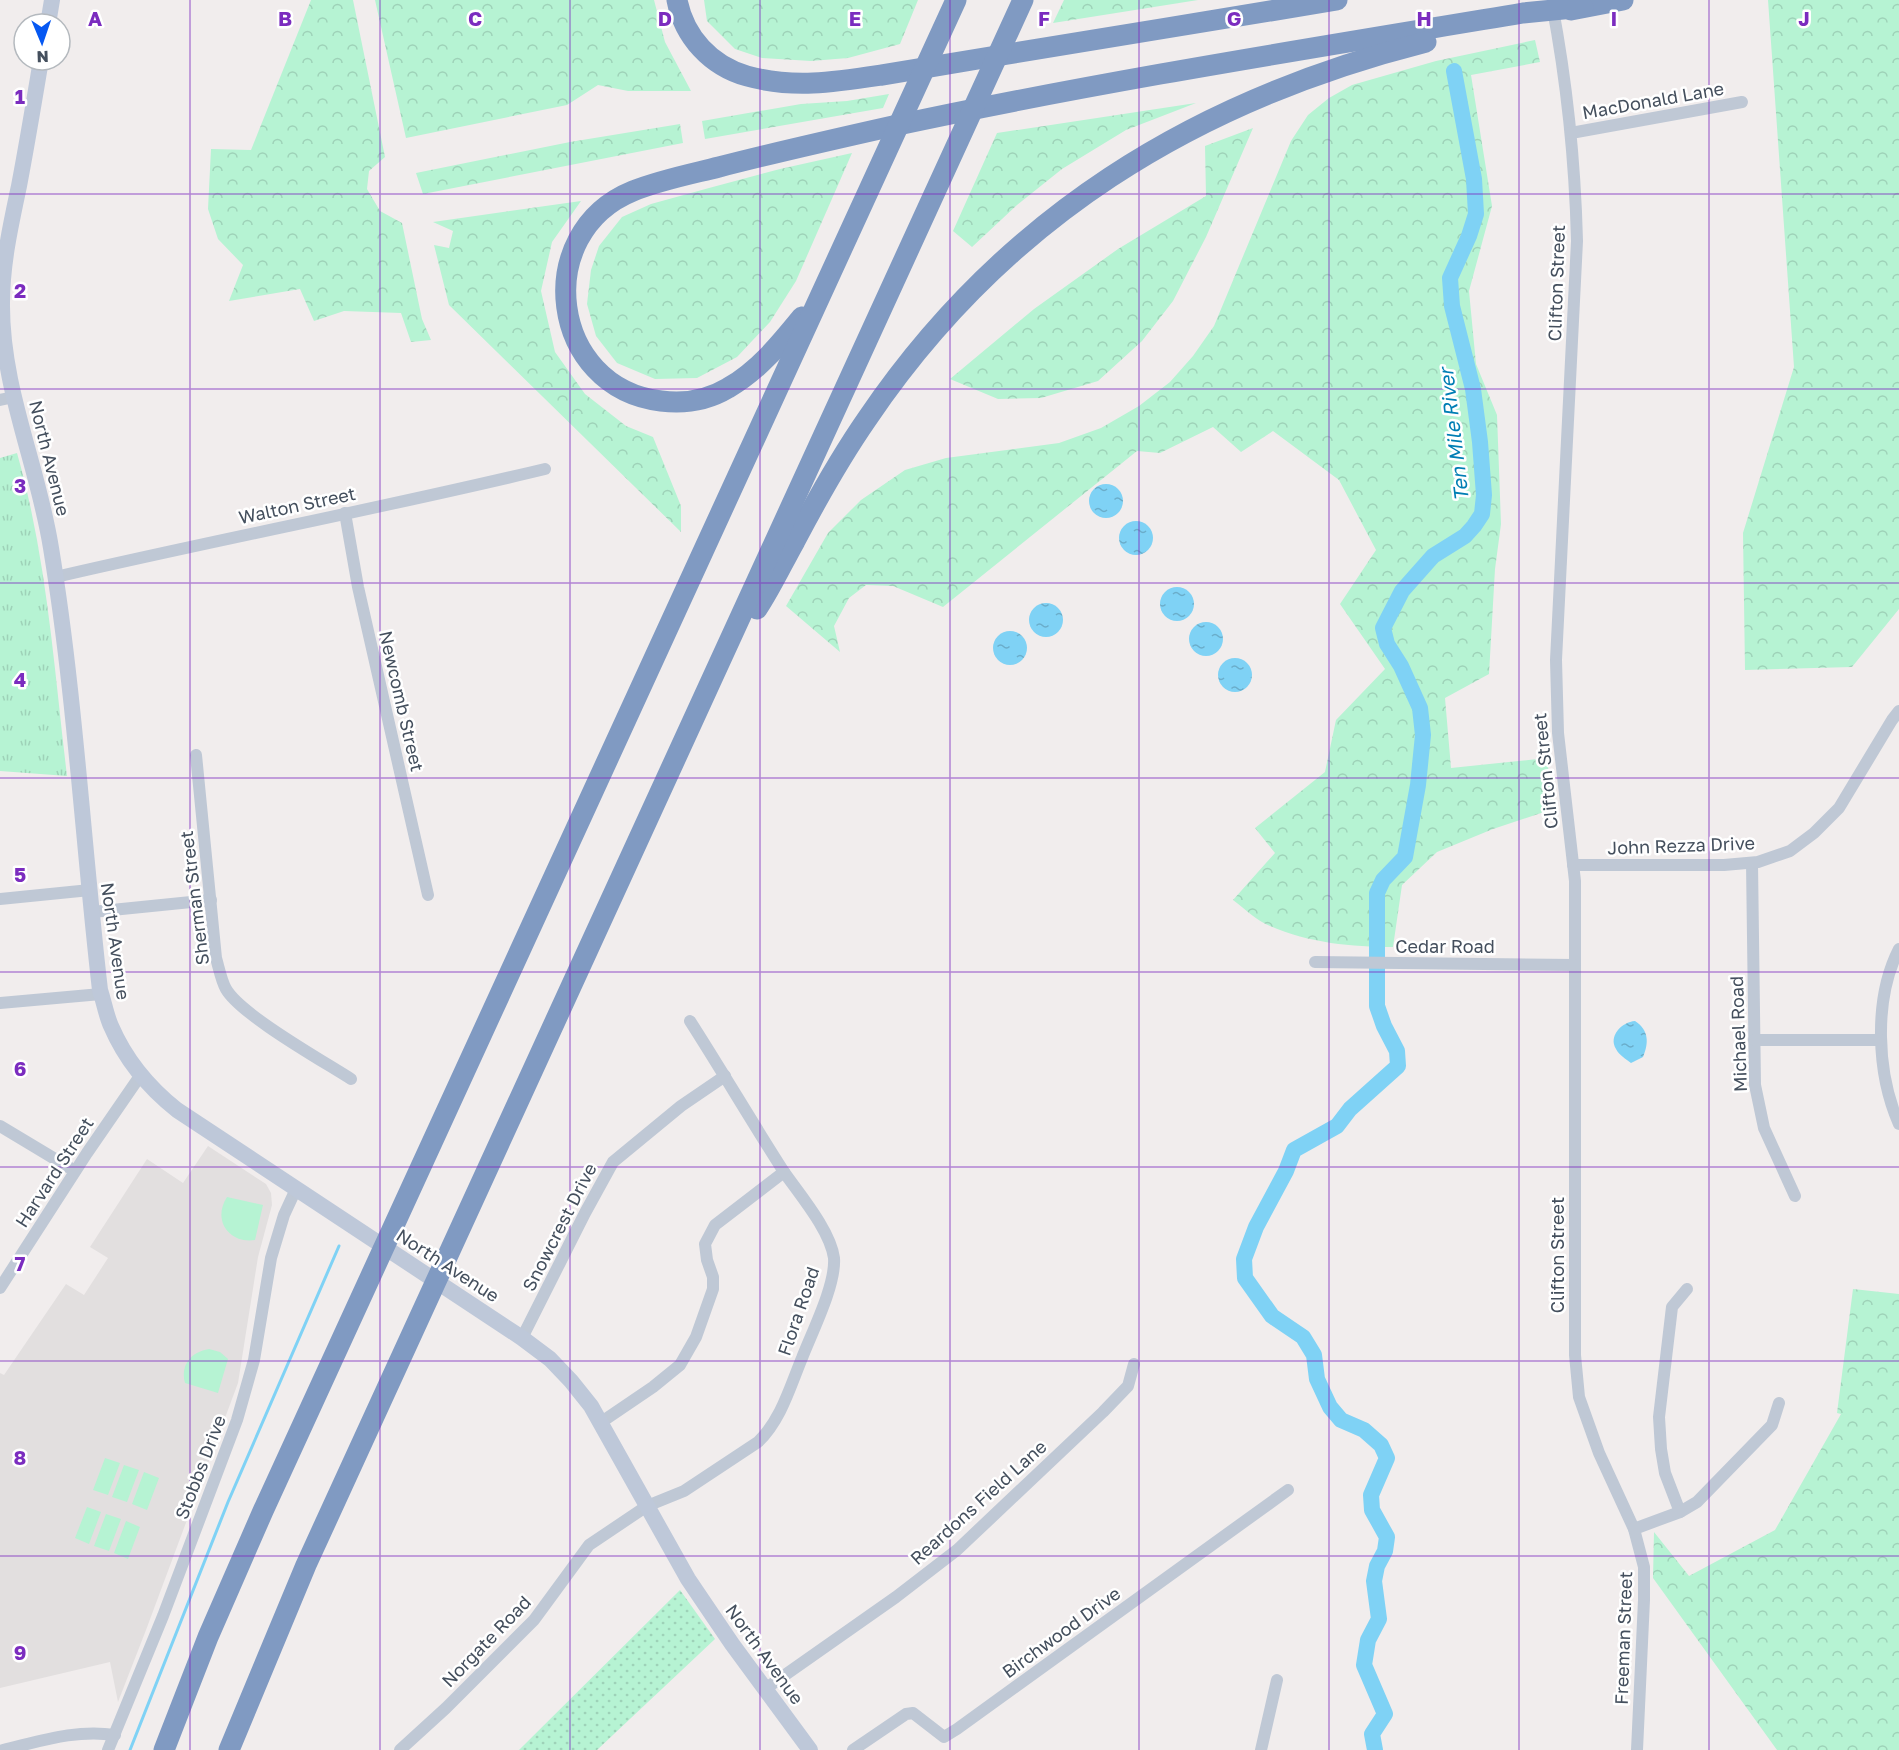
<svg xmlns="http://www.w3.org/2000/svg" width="1899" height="1750" font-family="'Golos Text',sans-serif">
<defs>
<pattern id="grass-dots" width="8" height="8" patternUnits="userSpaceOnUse" patternTransform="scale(1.5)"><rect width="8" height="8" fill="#b6f3d3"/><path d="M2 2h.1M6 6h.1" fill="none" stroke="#9ed2b8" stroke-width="1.8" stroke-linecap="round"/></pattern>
<pattern id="forest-crowns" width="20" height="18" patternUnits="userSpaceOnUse" patternTransform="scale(1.5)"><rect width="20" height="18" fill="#b6f3d3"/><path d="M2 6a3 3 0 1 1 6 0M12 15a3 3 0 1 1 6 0" fill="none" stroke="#9ed2b8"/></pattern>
<pattern id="park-tufts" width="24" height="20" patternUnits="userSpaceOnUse" patternTransform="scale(1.5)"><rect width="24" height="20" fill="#b6f3d3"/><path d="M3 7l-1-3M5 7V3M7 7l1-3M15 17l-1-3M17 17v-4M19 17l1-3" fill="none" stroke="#9ed2b8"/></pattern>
<pattern id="water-ripples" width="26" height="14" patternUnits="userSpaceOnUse" patternTransform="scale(1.5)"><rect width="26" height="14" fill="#7fd2f5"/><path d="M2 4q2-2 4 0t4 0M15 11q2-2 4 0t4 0" fill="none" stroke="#6aadca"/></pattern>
</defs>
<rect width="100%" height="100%" fill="#f1eded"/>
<path fill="#e2dfdf" d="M208 1146 266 1184 271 1193 272 1205 258 1257 238 1383 146 1630 118 1702 110 1662 0 1688V1373L4 1375 66 1284 84 1295 108 1258 90 1247 147 1159 183 1183Z"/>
<path fill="url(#grass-dots)" d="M680 1590 715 1639 597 1750H519Z"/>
<g fill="url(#forest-crowns)">
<path d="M311 0H353L385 157 369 171 367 189 380 211 402 223 422 319 431 340 411 342 401 313 344 311 314 321 300 289 229 301 243 265 218 239 208 209 211 149 251 150Z"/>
<path d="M375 0H654L665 42 691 91H628L598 85 567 105 406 138Z"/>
<path d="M704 0H918L900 44 848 58 811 61 762 58 735 49 707 21Z"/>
<path d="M1064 0H1198L1053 23Z"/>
<path d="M1768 0H1899V609L1852 667 1745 670 1743 533 1794 367Z"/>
<path d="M1535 40 1540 62 1471 75 1492 206 1469 291 1476 364 1497 415 1501 524 1495 569 1489 674 1445 698 1451 768 1547 758 1553 809 1493 829 1437 852 1402 885 1393 947C1352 947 1309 943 1270 926 1257 921 1244 908 1233 900L1275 853 1255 828 1325 772 1336 720 1385 669 1340 604 1376 550 1339 480 1273 431 1241 452 1213 427 1160 453 1137 451 943 607 893 586 866 585 849 598 834 626 840 652 786 606 828 533 861 500 905 470 946 458 1059 443 1101 428 1139 406 1170 382 1193 356 1214 326 1291 141 1308 115 1329 98 1352 85 1436 61Z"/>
<path d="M889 94 883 108 705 139 702 121 801 104 847 101Z"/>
<path d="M1196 103 1126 130 1062 169 1017 205 972 247 953 231 997 133Z"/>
<path d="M680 124 683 143 423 194 416 173 570 142Z"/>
<path d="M1253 128 1206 237 1173 301 1142 341 1098 381 1041 398 998 399 950 379 1034 309 1118 249 1206 196 1205 146Z"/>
<path d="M852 153 796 281 770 322 737 357 697 378 655 379 617 363 596 336 587 304 591 270 599 246 622 217 651 204 709 188 780 169Z"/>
<path d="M581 201 552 242 541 291 555 352 585 394 626 426 653 437 681 506V532L449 305 434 245 449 248 453 231 433 222Z"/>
<path d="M1853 1289 1899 1294V1750H1777L1653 1578 1654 1532 1689 1576 1775 1530 1841 1414 1837 1413Z"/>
</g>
<path fill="url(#park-tufts)" d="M17 453C47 558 54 668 67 776L0 771V458Z"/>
<g fill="#b6f3d3">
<path d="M227 1197 263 1205 255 1240C229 1244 212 1220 227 1197Z"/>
<path d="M209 1349 220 1352 228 1359 218 1393 185 1383C180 1365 191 1352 209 1349Z"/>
<path d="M105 1458 120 1463 108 1495 93 1490Z"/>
<path d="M124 1465 139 1470 127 1502 112 1497Z"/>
<path d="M144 1472 159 1478 147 1510 132 1504Z"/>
<path d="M87 1507 101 1512 89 1544 75 1538Z"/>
<path d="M106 1514 121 1519 109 1551 94 1546Z"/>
<path d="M126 1521 140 1527 128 1559 114 1553Z"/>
</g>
<g fill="url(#water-ripples)">
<circle cx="1106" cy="501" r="17"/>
<circle cx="1136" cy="538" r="17"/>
<circle cx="1177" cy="604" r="17"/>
<circle cx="1046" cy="620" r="17"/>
<circle cx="1206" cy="639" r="17"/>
<circle cx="1010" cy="648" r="17"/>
<circle cx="1235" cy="675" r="17"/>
<path d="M1635 1021C1649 1030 1649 1043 1643 1057L1631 1063C1626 1059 1619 1055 1616 1049 1608 1036 1622 1022 1635 1021Z"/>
</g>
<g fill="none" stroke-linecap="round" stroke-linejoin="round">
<path stroke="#7fd2f5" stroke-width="3" d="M130 1750 228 1502 339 1246"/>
<path stroke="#7fd2f5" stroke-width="16" d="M1375 1750 1372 1734 1385 1714 1364 1665 1368 1640 1379 1619 1374 1581 1377 1566 1385 1551 1387 1537 1372 1510 1371 1495 1387 1458 1381 1445 1364 1430 1341 1420 1330 1407 1317 1379 1314 1355 1303 1337 1272 1316 1245 1278 1244 1259 1256 1227 1286 1171 1294 1150 1337 1126 1350 1109 1398 1066 1397 1051 1384 1026 1377 1006V893L1383 880 1405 857 1418 785 1423 735 1420 708 1401 666 1387 644 1383 628 1402 591 1433 556 1465 536 1474 526 1482 514 1484 495 1480 442 1473 389 1452 306 1450 278 1469 236 1476 214 1474 179 1454 71"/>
<g stroke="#bfc8d5" stroke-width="12">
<path d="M1552 4C1567 83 1575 161 1577 241L1556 660 1558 733 1575 881V1355L1579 1397 1599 1453 1634 1529 1644 1567V1600L1637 1750"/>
<path d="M1571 133 1742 102"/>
<path d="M0 400 14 397"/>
<path d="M345 513 358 587 428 895"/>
<path d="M56 577C219 539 383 508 545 469"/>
<path d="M196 755 216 958C219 968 221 980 226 989 241 1015 323 1061 351 1079"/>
<path d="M1752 863 1755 1085 1764 1128 1795 1196"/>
<path d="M1573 865H1724L1758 862 1790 851 1814 833 1839 808 1892 720 1899 711"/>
<path d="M0 899 90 890"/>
<path d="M92 912 211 900"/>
<path d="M1899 949C1873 1000 1877 1074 1899 1124"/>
<path d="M1315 962 1575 965"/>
<path d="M0 1003 101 994"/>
<path d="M1754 1040H1881"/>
<path d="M0 1126 75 1171"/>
<path d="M0 1288 87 1153 140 1076"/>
<path d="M522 1338 585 1213 613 1162 681 1106 725 1076"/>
<path d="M600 1423 653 1387 680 1365 696 1337 713 1289V1277L707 1260 705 1244 715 1225 784 1172"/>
<path d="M1680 1512 1665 1473 1661 1449 1659 1417 1672 1307 1687 1289"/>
<path d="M1634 1529 1680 1512 1697 1502 1772 1425 1779 1403"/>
<path d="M765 1689 896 1597 957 1550 1103 1412 1128 1386 1134 1364"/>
<path d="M3 1750C41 1741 76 1729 115 1735"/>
<path d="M108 1750 163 1616 237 1420 254 1360 271 1258 284 1215 296 1189"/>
<path d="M400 1750 446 1708 534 1620 589 1545 647 1506 684 1491 758 1442C781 1420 790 1387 802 1358 812 1332 836 1285 834 1258 830 1230 800 1195 784 1172 752 1122 722 1071 690 1021"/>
<path d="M853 1750 906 1714 913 1713 944 1737 957 1729 1288 1490"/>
<path d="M1261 1750 1277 1680"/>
</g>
<g stroke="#bec8d9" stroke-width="16">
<path d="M48 24 52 0"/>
<path d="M41 60C34 102 27 144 19 186 11 224 2 263 2 303 1 387 38 465 51 548 75 694 83 843 100 990 104 1002 106 1015 111 1026 126 1061 148 1087 177 1110L522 1338 550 1359 571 1381 591 1406 688 1579 732 1644 810 1750"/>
</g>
<g stroke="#809ac2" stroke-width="21">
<path d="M677 0C684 37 711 66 747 76 793 89 836 82 882 75 918 69 954 63 990 57 1106 38 1221 19 1337 0"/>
<path d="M1571 10 1623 0"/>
<path d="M802 317C780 344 758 371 728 388 708 400 684 404 661 401 550 388 530 233 633 191 660 180 691 174 719 167 777 152 835 139 893 126 1102 81 1313 48 1523 13L1583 7"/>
<path d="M757 609C771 588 782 564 795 541 817 499 840 458 867 419 1003 218 1193 101 1426 42"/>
<path d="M164 1750 208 1637 263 1511 956 0"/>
<path d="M229 1750 306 1565 1023 0"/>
</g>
</g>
<path fill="none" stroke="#7b2cbf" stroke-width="1.5" stroke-opacity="0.55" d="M190 0V1750M380 0V1750M570 0V1750M760 0V1750M950 0V1750M1139 0V1750M1329 0V1750M1519 0V1750M1709 0V1750M0 194H1899M0 389H1899M0 583H1899M0 778H1899M0 972H1899M0 1167H1899M0 1361H1899M0 1556H1899"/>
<g text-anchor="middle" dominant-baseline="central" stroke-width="5" stroke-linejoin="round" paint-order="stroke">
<g font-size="18" fill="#444f5d" stroke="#fff">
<text transform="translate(1653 100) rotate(-10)">MacDonald Lane</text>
<text transform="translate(1556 283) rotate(-88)">Clifton Street</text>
<text transform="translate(50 458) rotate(76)">North Avenue</text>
<text transform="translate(297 505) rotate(-12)">Walton Street</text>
<text transform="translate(402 701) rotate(77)">Newcomb Street</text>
<text transform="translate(1545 771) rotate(-96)">Clifton Street</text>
<text transform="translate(1681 845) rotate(-2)">John Rezza Drive</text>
<text transform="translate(194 898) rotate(-97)">Sherman Street</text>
<text transform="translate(116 941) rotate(82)">North Avenue</text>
<text x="1445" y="946">Cedar Road</text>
<text transform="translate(1738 1034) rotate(-92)">Michael Road</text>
<text transform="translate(54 1172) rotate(-57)">Harvard Street</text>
<text transform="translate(559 1227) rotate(-63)">Snowcrest Drive</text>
<text transform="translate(1557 1255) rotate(-90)">Clifton Street</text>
<text transform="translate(448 1265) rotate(33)">North Avenue</text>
<text transform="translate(798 1311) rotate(-71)">Flora Road</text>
<text transform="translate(200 1467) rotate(-69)">Stobbs Drive</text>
<text transform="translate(978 1502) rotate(-42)">Reardons Field Lane</text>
<text transform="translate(1061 1632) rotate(-36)">Birchwood Drive</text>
<text transform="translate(1623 1638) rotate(-88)">Freeman Street</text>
<text transform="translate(486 1641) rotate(-46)">Norgate Road</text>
<text transform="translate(765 1654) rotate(54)">North Avenue</text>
</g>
<g font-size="20" font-style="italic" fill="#007eb4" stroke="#fff">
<text transform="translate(1453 435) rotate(-97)">Ten Mile River</text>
</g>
</g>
<g font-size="20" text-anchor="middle" font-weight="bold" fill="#7b2cbf" stroke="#fff" stroke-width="5" stroke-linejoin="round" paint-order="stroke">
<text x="95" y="26">A</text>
<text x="285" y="26">B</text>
<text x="475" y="26">C</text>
<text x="665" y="26">D</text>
<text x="855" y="26">E</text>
<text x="1044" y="26">F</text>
<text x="1234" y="26">G</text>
<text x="1424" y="26">H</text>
<text x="1614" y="26">I</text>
<text x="1804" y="26">J</text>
<text x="20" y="104">1</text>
<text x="20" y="298">2</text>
<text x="20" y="493">3</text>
<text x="20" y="687">4</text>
<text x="20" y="882">5</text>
<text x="20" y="1076">6</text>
<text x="20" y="1271">7</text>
<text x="20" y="1465">8</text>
<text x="20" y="1660">9</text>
</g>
<g transform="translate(42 42) rotate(178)"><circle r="28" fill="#ffffff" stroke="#b4b9be" stroke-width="1.5"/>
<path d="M0-4.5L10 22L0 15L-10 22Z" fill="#0658f2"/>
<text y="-9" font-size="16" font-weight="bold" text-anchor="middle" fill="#444f5d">N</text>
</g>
</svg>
